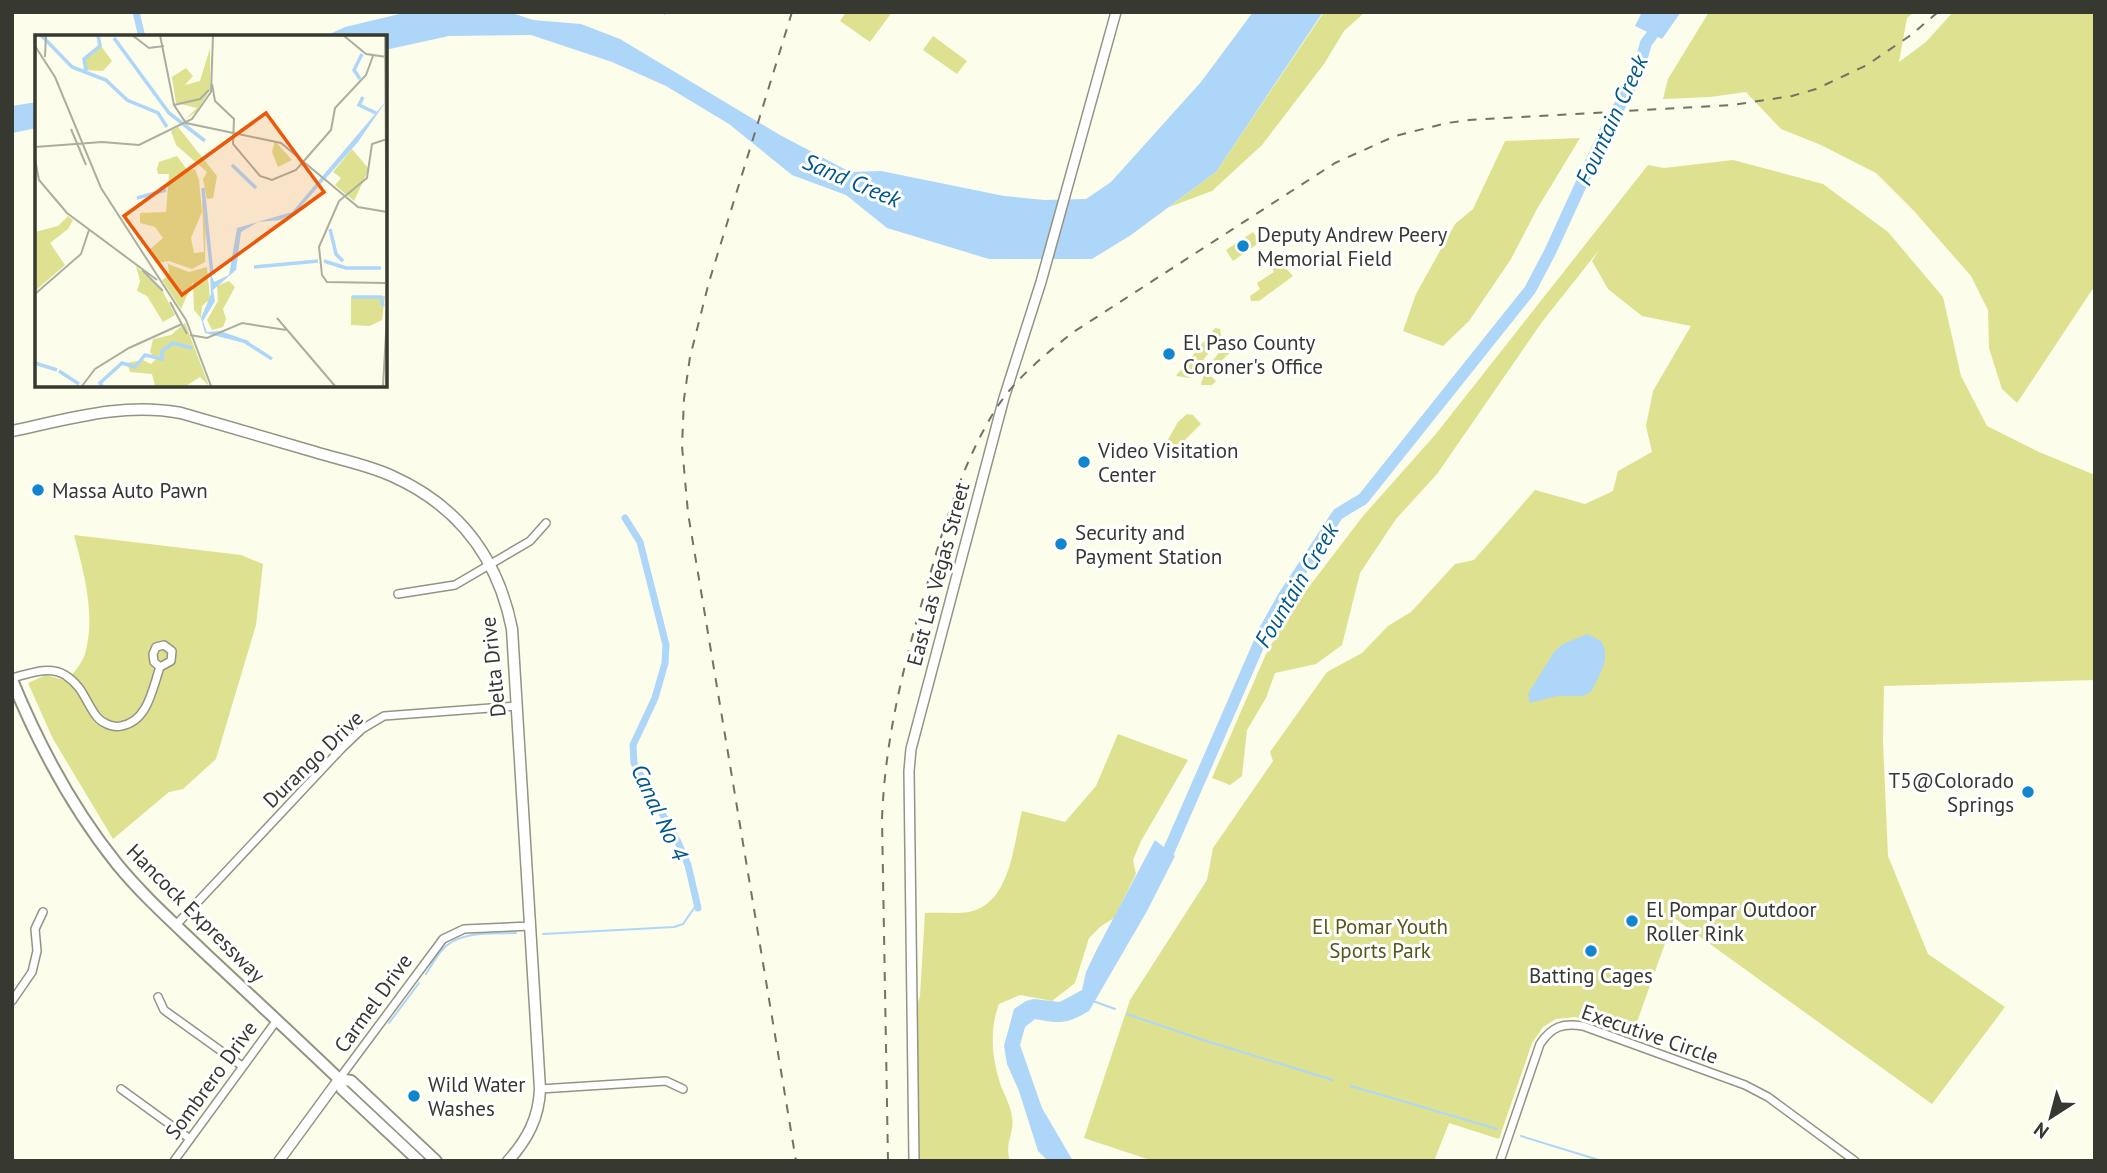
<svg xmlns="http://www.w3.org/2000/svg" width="2107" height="1173" font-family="'PT Sans',sans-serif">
<rect width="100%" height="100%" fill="#fcfdea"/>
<g fill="#dee190">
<path d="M846 12H892L870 42 840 21Z"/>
<path d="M1324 12H1365L1344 31 1324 64 1262 145 1212 191 1169 207 1216 172Z"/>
<path d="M1709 12H1914L1907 18 1899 62 1926 42 1953 12H2095V291L2092 290 2017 403 2002 389 1989 348 1988 310 1971 276 1914 211 1876 173 1821 145 1781 129 1746 92 1710 97 1663 99 1668 79Z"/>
<path d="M933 36 967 61 957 74 923 50Z"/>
<path d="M1580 138 1537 209 1511 259 1469 321 1443 346 1403 331 1416 294 1455 224 1473 209 1505 141Z"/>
<path d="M1733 160 1823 184 1888 232 1943 297 1961 376 1987 426 2039 452 2095 475V680L1884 686 1883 742 1888 856 1928 954 2005 1007 1932 1104 1674 918 1632 1036 1576 1017 1556 1019 1543 1027 1532 1043 1499 1139 1449 1123 1434 1161H1153L1084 1138 1130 1000 1207 880 1213 848 1273 761 1270 752 1327 672 1362 653 1388 626 1411 612 1455 564 1474 560 1535 490 1585 504 1613 491 1618 471 1652 452 1646 426 1653 391 1691 326 1642 316 1608 289 1592 261 1599 250 1542 322 1437 474 1396 519 1360 573 1342 645 1316 664 1275 673 1266 698 1247 730 1242 776 1230 785 1212 778 1266 654 1292 609 1363 516 1435 435 1648 165 1664 168Z"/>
<path d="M1253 232 1260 242 1233 261 1226 250Z"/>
<path d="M1280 262 1293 276 1259 301H1251L1250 296 1260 289 1257 283 1274 272 1272 268Z"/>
<path d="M1215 328 1220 329 1221 336 1190 378 1176 376Z"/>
<path d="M1235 340 1243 346C1229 349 1221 363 1211 373L1210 375 1216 381 1212 385H1201C1204 369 1221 347 1235 340Z"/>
<path d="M1187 414 1193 415 1201 424 1167 458 1161 452 1178 422Z"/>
<path d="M74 535 241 555 263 564 256 625 216 759 183 789 169 792 113 839 53 739 28 683 46 675 67 681C73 673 82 664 85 654 96 616 84 573 74 535Z"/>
<path d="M1118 734 1188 760 1141 841 1133 860 1136 874 1114 918 1101 926 1089 938 1075 983 1052 1001 1020 995 999 1004C989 1030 992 1060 1001 1086 1005 1096 1011 1107 1012 1117 1015 1133 1004 1142 1010 1161H916L911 1023 920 996 925 913C939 912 955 914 969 912 1011 903 1013 845 1022 811L1065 822 1096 786Z"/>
</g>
<g fill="#aed6f9">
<path d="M408 12H509L533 20 581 24 620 39 780 135 850 172 881 171 1004 196 1045 200 1086 199 1111 182 1201 82 1253 12H1323L1216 172 1131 235 1092 259H989L887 228 846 195 792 175 729 124 666 86 612 62 531 35 449 36 385 50V37H323L345 27Z"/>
<path d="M1642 12H1681L1662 39 1635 26Z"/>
<path d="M37 102V128L12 133V106Z"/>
<path d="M1587 634 1601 641C1612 658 1599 676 1591 692L1583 696H1557L1530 703 1528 694 1554 652 1563 644Z"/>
<path d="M1155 840 1175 856 1147 911 1089 1011C1067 1024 1060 1024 1035 1019L1025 1027 1020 1045 1042 1108 1073 1161H1048L1038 1151 1019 1091 1007 1064 1004 1046 1014 1009 1026 1001 1034 999 1060 1002 1082 990 1086 972 1097 949Z"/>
</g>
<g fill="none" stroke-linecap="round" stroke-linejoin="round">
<g stroke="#aed6f9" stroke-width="2">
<path d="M543 934 674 927 683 924 697 904"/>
<path d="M426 974C431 966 436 957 442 950 459 930 493 934 516 933"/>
<path d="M1093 1001 1115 1009"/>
<path d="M1127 1014 1200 1039 1333 1080"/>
<path d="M389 1023 419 983"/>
<path d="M1351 1086 1497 1129"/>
<path d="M1521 1136 1602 1161"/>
</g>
<g stroke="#aed6f9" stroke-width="7">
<path d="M136 12 142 37"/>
<path d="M625 518 640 542 666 645 665 663 655 698 633 745 634 763 678 842 688 865 698 908"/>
</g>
<path stroke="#aed6f9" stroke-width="12" d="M1163 864 1265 630 1284 596 1338 514 1363 499 1530 290 1550 252 1605 132 1637 75 1646 43 1669 12"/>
<g stroke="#939483" stroke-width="10">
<g id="minor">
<path d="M398 594 455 585 530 541 546 523"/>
<path d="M12 678C28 674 49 665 65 675 84 687 85 702 97 717 102 723 113 728 121 726 148 721 152 690 160 667L171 661 172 651 164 645 156 647 153 654 154 662 160 667"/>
<path d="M176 925 342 748 362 729 384 716 517 706"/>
<path d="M158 997 164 1010 242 1066"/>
<path d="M12 1001 32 972 37 951 35 929 43 912"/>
<path d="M339 1079 443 939 464 929 531 926"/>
<path d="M121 1089 190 1139"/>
<path d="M540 1089 666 1081 683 1089"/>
<path d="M174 1161 277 1020"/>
<path d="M1500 1161 1540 1044C1552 1026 1563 1023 1583 1026L1745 1085 1768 1097 1855 1161"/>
</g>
</g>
<g stroke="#939483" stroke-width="12">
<g id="tertiary">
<path d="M279 1161 339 1079"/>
<path d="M914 1161 909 771 911 749 1004 398 1041 282 1116 12"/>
</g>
</g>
<g stroke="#939483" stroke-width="13">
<path id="secondary" d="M12 431C69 419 123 402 181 413 226 426 271 439 315 452 341 460 368 465 392 476 459 506 498 558 512 629L540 1089C539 1118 527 1140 508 1161"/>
</g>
<g stroke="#939483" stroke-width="14">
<g id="primary">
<path d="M12 680C39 746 72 808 117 864 144 897 176 925 207 955 251 996 295 1037 339 1079L342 1089 419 1161"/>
<path d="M339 1079 351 1081 436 1161"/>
</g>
</g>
<use href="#minor" stroke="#fff" stroke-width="7"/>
<use href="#tertiary" stroke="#fff" stroke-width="9"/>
<use href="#secondary" stroke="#fff" stroke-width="10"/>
<use href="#primary" stroke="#fff" stroke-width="10"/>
<g stroke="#727367" stroke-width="2" stroke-dasharray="9 9" stroke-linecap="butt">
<path d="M792 12 709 282 690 357 684 399 682 446 688 513 796 1161"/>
<path d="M664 14 665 12"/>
<path d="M888 1161 882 819C885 738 904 663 927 585 944 526 960 470 991 417 1010 383 1042 357 1072 333L1335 163 1395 136 1447 123 1469 120 1732 105 1792 96 1816 89 1867 65 1911 35 1938 12"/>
</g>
</g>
<g fill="#1185ce" stroke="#fff" stroke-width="2.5">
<circle cx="1243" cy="246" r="7"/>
<circle cx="1169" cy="354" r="7"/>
<circle cx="1084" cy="462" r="7"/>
<circle cx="38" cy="490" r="7"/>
<circle cx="1061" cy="544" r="7"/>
<circle cx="2028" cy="792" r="7"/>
<circle cx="1632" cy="921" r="7"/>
<circle cx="1591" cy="951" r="7"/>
<circle cx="414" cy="1096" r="7"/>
</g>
<g text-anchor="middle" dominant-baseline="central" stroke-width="6" stroke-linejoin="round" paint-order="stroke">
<g font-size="21" fill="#373830" stroke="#fff" text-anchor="start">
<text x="1257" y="234">Deputy Andrew Peery<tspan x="1257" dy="24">Memorial Field</tspan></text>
<text x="1183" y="342">El Paso County<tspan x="1183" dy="24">Coroner's Office</tspan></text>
<text x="1098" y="450">Video Visitation<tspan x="1098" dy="24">Center</tspan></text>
<text x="52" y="490">Massa Auto Pawn</text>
<text x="1075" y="532">Security and<tspan x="1075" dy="24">Payment Station</tspan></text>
<text x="2014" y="780" text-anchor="end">T5@Colorado<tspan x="2014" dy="24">Springs</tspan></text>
<text x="1646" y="909">El Pompar Outdoor<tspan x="1646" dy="24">Roller Rink</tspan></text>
<text x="1591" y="975" text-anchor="middle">Batting Cages</text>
<text x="428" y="1084">Wild Water<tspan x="428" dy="24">Washes</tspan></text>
</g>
<g font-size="21" fill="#373830" stroke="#fff">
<text transform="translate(938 574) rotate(-75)">East Las Vegas Street</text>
<text transform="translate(493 667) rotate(-96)">Delta Drive</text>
<text transform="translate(313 759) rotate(-44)">Durango Drive</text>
<text transform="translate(196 913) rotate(45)">Hancock Expressway</text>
<text transform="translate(373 1003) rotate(-54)">Carmel Drive</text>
<text transform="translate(1650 1034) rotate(19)">Executive Circle</text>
<text transform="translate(211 1080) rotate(-54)">Sombrero Drive</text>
</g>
<g font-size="21" fill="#555617" stroke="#fff">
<text x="1380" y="926">El Pomar Youth<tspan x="1380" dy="24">Sports Park</tspan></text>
</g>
<g font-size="23" font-style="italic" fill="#00578b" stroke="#fff">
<text transform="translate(1611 120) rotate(-65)">Fountain Creek</text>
<text transform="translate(852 180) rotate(23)">Sand Creek</text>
<text transform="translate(1296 585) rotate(-59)">Fountain Creek</text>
<text transform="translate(660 812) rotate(65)">Canal No 4</text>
</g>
</g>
<g transform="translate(35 35)">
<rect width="352" height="352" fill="#fcfdea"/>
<path d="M66 11 77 26 68 36 50 35V24ZM175 13V55L161 77 149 85 162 73 141 68 137 42 151 33 158 41 150 50 165 46ZM143 92 182 141 178 163 172 164 168 144 172 137 141 110 136 96ZM240 106 257 125 243 132 237 117ZM317 114 334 134 319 166 300 150 306 143 298 137ZM142 121 153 136 160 134 164 145 167 177 156 203 159 218 169 217 167 165 171 175 170 227 157 234 134 226 122 228 114 215 128 203 120 192 105 188V178L131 177 134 139H123L122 134 124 127ZM33 181 38 185 33 194 15 208 30 230 0 256V197L23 191ZM133 229 154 237 172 232 175 264 167 271 166 283 159 275 158 247 146 274 127 245 134 240ZM101 231 128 257 140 280 128 287 112 261 102 256 105 246ZM194 246 200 252 188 274 191 284 188 292 177 295 172 285 183 266 182 251ZM316 261H350L347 285 335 291 316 290ZM150 288 174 351 165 342 151 351H120L117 339 95 337 92 328 108 325 116 329 121 324 115 317 118 304 136 300Z" fill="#dee190"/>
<path d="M352 65 323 107 260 178 245 185 223 187 206 197 201 235 178 255 180 266 168 286 172 297 185 296 214 306 213 309 170 298 166 283 176 259 175 236 179 247 194 240 202 193 257 177Z" fill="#aed6f9"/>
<path fill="none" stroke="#aed6f9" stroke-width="3.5" d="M6 0 37 32 71 45 92 65 123 78 132 92M79 3 134 78 170 106M51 36 49 24 65 11 63 0M325 44 319 35 327 19M328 62 324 70 341 78M197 130 221 153M168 153 177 240M102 163 131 155M295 194 301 219 308 226M289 226 311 233H346M219 232 283 226M317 262H346L348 271M209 306 237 324M0 328 22 335M24 336 44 349M67 351 65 348 87 328 100 332 110 320 127 324V316L138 308 157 313"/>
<path fill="none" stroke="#adaea0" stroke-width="2" d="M97 0 114 13 129 11M125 0 139 70 151 88 246 108 323 172 352 177M308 0 331 19 352 22M350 0 352 265M0 11 20 42 66 153 151 285 176 351M10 22 11 0M177 49 180 66 199 84 198 109 225 141 237 145 261 135 296 95 300 73 331 40 338 21M139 70 165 64 174 55M36 94 51 130M0 112 67 107 104 110 157 84 176 57 178 0M0 124 4 145 32 178 122 245M107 235 128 256M350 248 292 247 287 240 284 212 304 166 332 143 337 109 352 104M0 259 46 219 54 195M135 267 152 299M242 283 300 351M155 300 172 303 207 288 251 295M47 351 60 334 94 313 147 289M348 351 352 281"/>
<path fill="#e8590c" fill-opacity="0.15" stroke="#e8590c" stroke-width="3.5" d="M231 78 289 157 147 260 89 181Z"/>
<rect width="352" height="352" fill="none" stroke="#373830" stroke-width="3.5"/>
</g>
<rect width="2107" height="1173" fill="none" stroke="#373830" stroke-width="28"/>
<g transform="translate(2051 1117) rotate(216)" stroke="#ffffff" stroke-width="5" paint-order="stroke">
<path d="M0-5L12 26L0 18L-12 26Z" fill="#373830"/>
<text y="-10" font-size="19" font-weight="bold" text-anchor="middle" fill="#373830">N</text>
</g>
</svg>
